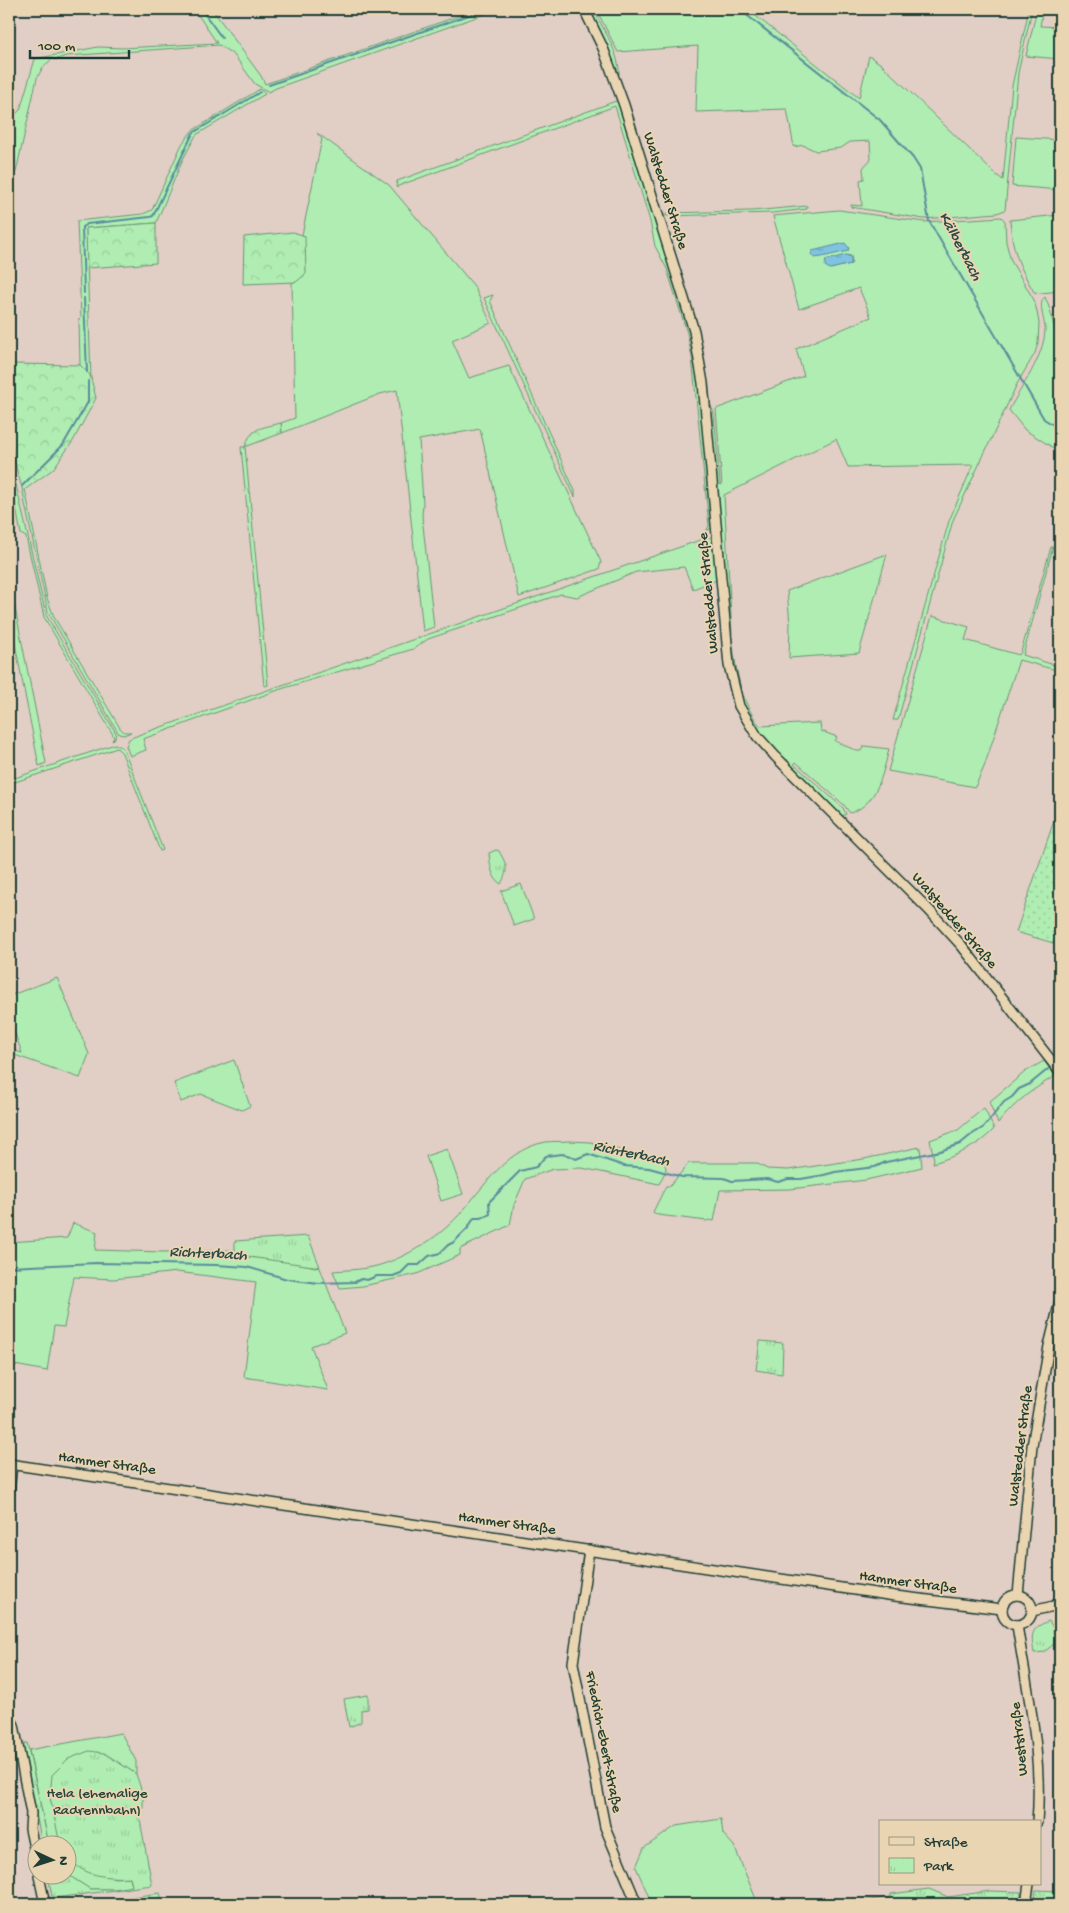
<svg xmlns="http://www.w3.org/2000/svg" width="1069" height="1913" font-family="'Gochi Hand',sans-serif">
<defs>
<pattern id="forest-crowns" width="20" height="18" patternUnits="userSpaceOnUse" patternTransform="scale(1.25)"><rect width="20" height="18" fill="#b0edb2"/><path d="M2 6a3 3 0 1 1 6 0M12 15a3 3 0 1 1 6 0" fill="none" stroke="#97cc9a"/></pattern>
<pattern id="park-tufts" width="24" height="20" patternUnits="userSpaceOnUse" patternTransform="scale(1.25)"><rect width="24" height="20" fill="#b0edb2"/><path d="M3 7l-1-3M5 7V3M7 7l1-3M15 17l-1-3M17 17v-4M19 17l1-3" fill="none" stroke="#97cc9a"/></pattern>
<pattern id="garden-dots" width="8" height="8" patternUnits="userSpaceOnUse" patternTransform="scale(1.25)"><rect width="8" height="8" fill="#b0edb2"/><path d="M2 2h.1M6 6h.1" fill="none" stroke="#97cc9a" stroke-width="1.8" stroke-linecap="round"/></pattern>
<pattern id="water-ripples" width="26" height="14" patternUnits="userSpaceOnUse" patternTransform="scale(1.25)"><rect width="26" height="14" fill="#80c3e1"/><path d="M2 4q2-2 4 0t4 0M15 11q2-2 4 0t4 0" fill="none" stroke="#68a0b7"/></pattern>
</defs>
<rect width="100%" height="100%" fill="#e1cec5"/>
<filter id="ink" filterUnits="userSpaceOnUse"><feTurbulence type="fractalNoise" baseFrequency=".02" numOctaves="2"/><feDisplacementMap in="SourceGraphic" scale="10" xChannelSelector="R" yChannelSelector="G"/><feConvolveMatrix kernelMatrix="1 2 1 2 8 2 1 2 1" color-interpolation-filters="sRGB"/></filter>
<g filter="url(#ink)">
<g fill="#b0edb2" stroke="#689573" fill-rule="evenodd">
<path d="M194 9H212L261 76 265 84 478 9H499L276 88 269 92 255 84 234 55 219 45 66 56 54 60 53 58 43 67 37 78 16 172 9 171V112L16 114 20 110 35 59 98 47 123 48 217 43Z"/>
<path d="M588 9H593C602 27 620 54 619 74Z"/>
<path d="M596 9H747L859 98 869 56 881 64 995 174 1003 180 1012 86 1029 9H1032L1018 73 1005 210 997 213 924 219 851 207V205L862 206 860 180 864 179 863 168 871 159 870 141 850 142 841 148 816 151 803 145 794 147 787 109 696 112 698 46 618 52Z"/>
<path d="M1037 9H1043L1040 26 1060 27V59L1026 56Z"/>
<path d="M260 89 265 94 196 135 182 161 156 223 86 228 91 380 90 375 80 365 79 319 81 317 77 221 143 214 152 210 182 144 192 131Z"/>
<path d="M616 101 619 102 691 332 696 356 712 527 706 532 709 526 692 357 687 333 667 269 655 246 650 221 615 106 398 186 397 188 396 187 397 181 400 180Z"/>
<path d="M1060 123V291L1041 293 1034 292C1019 266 1012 250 1010 220L1059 215 1060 190 1012 186 1016 137 1059 140Z"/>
<path d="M317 133 389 185 474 286 491 323 452 340 469 378 509 366 601 562 599 569 519 597 480 429 419 440 423 503 422 516 434 627 423 631 397 390 380 394 282 433 281 423 295 418 292 282H296L305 236 302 235 322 139Z"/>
<path d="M807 206V209L772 213 666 216V213L752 211Z"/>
<path d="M839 210 924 222 1001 217 1005 221 1006 242 1011 261 1034 300 1037 312 1039 323 1038 343 1035 353 1017 384 953 520 898 720H893L949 521 973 465 848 467 836 439 724 495 732 634 730 632 708 399 714 413 720 484 722 485 716 409 804 376 796 349 871 317 859 288 799 309 773 216ZM846 255 851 256 852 262 851 264 830 269 825 262Z"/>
<path d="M493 295 490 301 575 491V497L484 298Z"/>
<path d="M1045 297 1049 307 1056 334H1060V452L1025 430 1009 410C1021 387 1044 357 1045 330 1045 320 1037 303 1045 297Z"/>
<path d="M241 447H245L268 685 264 686Z"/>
<path d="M9 454 46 615 116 733 115 738 112 741 114 737 112 733 44 617 26 537 21 534 13 492 9 491Z"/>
<path d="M25 489 47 598 54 617 120 728 124 732H131L124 735 119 734 48 612 25 504 23 491Z"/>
<path d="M709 537 714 540 719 579 693 589 684 567 636 572 577 597 561 594 428 639 413 649 281 689 143 739 146 750 130 756 126 746 129 739 141 734Z"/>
<path d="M1051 547H1053L1023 655 1060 667V671L1019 660 984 767 975 787 888 771 932 616 969 627 965 640 1019 655 1021 652Z"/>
<path d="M887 554 859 653 789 658 790 623 787 591Z"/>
<path d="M9 578 46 763 39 766 9 613Z"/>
<path d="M732 638C736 669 740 701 760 726L820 723 821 731 837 737 835 741 857 751H861L864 746 889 749C883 773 877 805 850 813L844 805 796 762 794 764 843 808 846 814 842 816 787 764 788 760 783 759C774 749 762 739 755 727 738 700 734 673 730 642Z"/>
<path d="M115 744 123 748 126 755 163 850 160 851 122 753 117 748 9 784V780Z"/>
<path d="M521 884 534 919 514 926 501 891Z"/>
<path d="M57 978 89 1054 80 1078 9 1053V1049L22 1053 9 1017V996Z"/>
<path d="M234 1060 250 1106 242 1110 201 1094 181 1102 174 1083Z"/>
<path d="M1044 1061 1055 1076C1030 1091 1017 1101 998 1123L989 1102 1025 1072Z"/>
<path d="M984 1108 994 1129C979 1146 954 1157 933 1163L934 1159 930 1140 958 1130Z"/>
<path d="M569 1141 590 1142 665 1162 666 1170 659 1184 582 1168 553 1169 525 1179 514 1205 510 1225 460 1249V1255L417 1274 363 1286 340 1288 333 1271C344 1270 356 1270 367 1268 394 1264 428 1244 448 1226 480 1197 500 1150 546 1142 553 1141 561 1142 569 1141Z"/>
<path d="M920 1147 922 1167 866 1180 790 1189 720 1190 714 1221 708 1220 707 1221 658 1215 653 1212 666 1186H670L689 1163H756L767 1169 788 1170 864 1159Z"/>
<path d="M447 1149 463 1194 441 1201 426 1156Z"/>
<path d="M73 1223 97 1232 95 1250 163 1252 234 1250V1255L293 1262 320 1268 345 1333 311 1346 328 1390 244 1377 256 1282 177 1272 113 1279 74 1277 64 1327 54 1326 47 1371 9 1364V1242L67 1238Z"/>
<path d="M121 1733 136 1761V1774L104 1753 50 1797 61 1845H49L29 1750Z"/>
<path d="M721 1819 723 1834 734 1846 758 1904H652L636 1867 644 1848 676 1826Z"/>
<path d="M68 1855 75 1865 115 1878 130 1877 132 1887 114 1889H90L68 1875Z"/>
</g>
<g fill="url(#forest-crowns)" stroke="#689573">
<path d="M156 223V263L87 268 86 228Z"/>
<path d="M293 232 305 236 306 274 296 282 243 284 244 237Z"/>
<path d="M9 364 80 365 90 375 96 398 73 441 53 469 23 491 13 457 9 422Z"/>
<path d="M281 423 282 433 245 447C251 427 262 428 281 423Z"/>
</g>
<g fill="url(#park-tufts)" stroke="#689573">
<path d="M496 850 499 851C507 866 509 868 501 884 491 878 490 863 489 853Z"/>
<path d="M308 1236 320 1267 235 1255V1241Z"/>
<path d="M760 1341 783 1343 782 1374 756 1370Z"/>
<path d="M1049 1621 1060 1639 1044 1652 1034 1653C1031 1635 1030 1628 1049 1621Z"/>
<path d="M368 1695V1709L361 1710V1722L349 1727 344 1699Z"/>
<path d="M23 1743H27L49 1845H42Z"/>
<path d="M89 1751 104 1753 136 1774 143 1795V1808L140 1820 152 1885 55 1898 52 1896 48 1876 68 1875 90 1889H114L132 1886 130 1877C107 1879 68 1875 68 1846L60 1844 50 1797 52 1775 68 1759Z"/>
<path d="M929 1889 948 1897 990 1891 1021 1892 1020 1904H843L891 1897V1894Z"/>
<path d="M1036 1890 1060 1891V1904H1035Z"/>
</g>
<g fill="url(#garden-dots)" stroke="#689573">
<path d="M1057 812 1060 813V945L1016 932Z"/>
<path d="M160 1893 163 1904H85Z"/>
</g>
<g fill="url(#water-ripples)" stroke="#598d9c">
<path d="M845 243 849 248 848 251 822 257 814 258 811 254 812 251Z"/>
<path d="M846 255 851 257V264L830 269 825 266 826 260Z"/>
</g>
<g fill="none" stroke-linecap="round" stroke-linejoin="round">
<g stroke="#598d9c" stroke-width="2">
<path d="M201 9 222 38"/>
<path d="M739 9 880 120 913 158 920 169 929 221 1044 419 1060 429"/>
<path d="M269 85 486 9"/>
<path d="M84 293 82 227 87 224 150 217 153 216 193 133 260 92"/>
<path d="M84 298 87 372"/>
<path d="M9 486H15"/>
<path d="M22 486 63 445 88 402V381"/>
<path d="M9 1267 96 1263 216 1265 247 1267 287 1279 318 1283 355 1282 361 1279 367 1280 377 1276H393L401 1273 409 1265H419L429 1256 440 1253 448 1245 454 1242 468 1228 474 1218H481L490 1214 489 1202 520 1171 536 1167 546 1156 562 1154 571 1156 576 1159 588 1154 624 1166 649 1168 682 1177 724 1178 732 1181 767 1179 778 1182 788 1179H801L824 1175 835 1172 875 1167 886 1162 940 1151 960 1144 971 1135 984 1127 1004 1102 1012 1097 1019 1089 1030 1084 1052 1066"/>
</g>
<g stroke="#1f3d34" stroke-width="12">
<g id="secondary">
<path d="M584 9 603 48 624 105 694 331 703 383 729 665 739 706 757 736 776 757 928 909 962 946 1060 1072"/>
<path d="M9 1464 895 1596 1002 1609"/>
<path d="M9 1492 12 1464"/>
<path d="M589 1550 573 1663 605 1827 637 1904"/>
<path d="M1018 1595 1032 1446 1049 1346 1060 1301"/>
<circle cx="1017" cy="1610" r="15"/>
<path d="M1032 1611 1054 1606 1060 1601"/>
<path d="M1017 1625C1027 1692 1043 1753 1037 1822"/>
<path d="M9 1717 14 1725 25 1782 31 1813 30 1829 38 1867"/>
<path d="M39 1876 45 1904"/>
<path d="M1026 1904 1029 1884"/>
</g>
</g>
<use href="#secondary" stroke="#ead5b3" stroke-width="9"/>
</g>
</g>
<g text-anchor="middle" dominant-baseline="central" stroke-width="4" stroke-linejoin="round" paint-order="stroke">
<g font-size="15" fill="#1f3d34" stroke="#ead5b3">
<text transform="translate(665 191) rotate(73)">Walstedder Straße</text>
<text transform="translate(709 593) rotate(-95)">Walstedder Straße</text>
<text transform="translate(954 921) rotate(49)">Walstedder Straße</text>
<text transform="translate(1021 1446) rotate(-83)">Walstedder Straße</text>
<text transform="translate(107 1464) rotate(8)">Hammer Straße</text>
<text transform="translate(507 1524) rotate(8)">Hammer Straße</text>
<text transform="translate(908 1583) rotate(8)">Hammer Straße</text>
<text transform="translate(1020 1739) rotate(-96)">Weststraße</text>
<text transform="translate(603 1742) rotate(79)">Friedrich-Ebert-Straße</text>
</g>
<g font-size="15" fill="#26463a" stroke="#ead5b3">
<text x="97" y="1794">Hela (ehemalige<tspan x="97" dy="17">Radrennbahn)</tspan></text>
</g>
<g font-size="16" font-style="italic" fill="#294a45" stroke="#ead5b3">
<text transform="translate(959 247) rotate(62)">Kälberbach</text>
<text transform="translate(631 1155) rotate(12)">Richterbach</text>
<text transform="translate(208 1255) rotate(3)">Richterbach</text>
</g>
</g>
<rect width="1069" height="1913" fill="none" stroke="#ead5b3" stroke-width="30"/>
<rect x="15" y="15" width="1039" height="1883" fill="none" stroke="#1f3d34" stroke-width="2" filter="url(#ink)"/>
<rect x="879" y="1820" width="162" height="65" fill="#ead5b3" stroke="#999880"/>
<rect x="889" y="1837" width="25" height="8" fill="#ead5b3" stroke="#999880"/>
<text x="924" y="1846" font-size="15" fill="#1f3d34">Straße</text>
<rect x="889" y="1858" width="25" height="15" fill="url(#park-tufts)" stroke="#999880"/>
<text x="924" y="1870" font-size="15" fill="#1f3d34">Park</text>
<g transform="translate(52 1860) rotate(94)"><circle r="24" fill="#ead5b3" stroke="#999880"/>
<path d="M0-4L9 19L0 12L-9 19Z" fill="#1f3d34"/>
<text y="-8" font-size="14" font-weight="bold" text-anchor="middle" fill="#1f3d34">N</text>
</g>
<path d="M30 50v8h99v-8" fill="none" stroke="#1f3d34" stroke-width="2.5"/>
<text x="38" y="50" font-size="15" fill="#1f3d34" stroke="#ead5b3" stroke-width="4" paint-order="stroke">100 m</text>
</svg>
